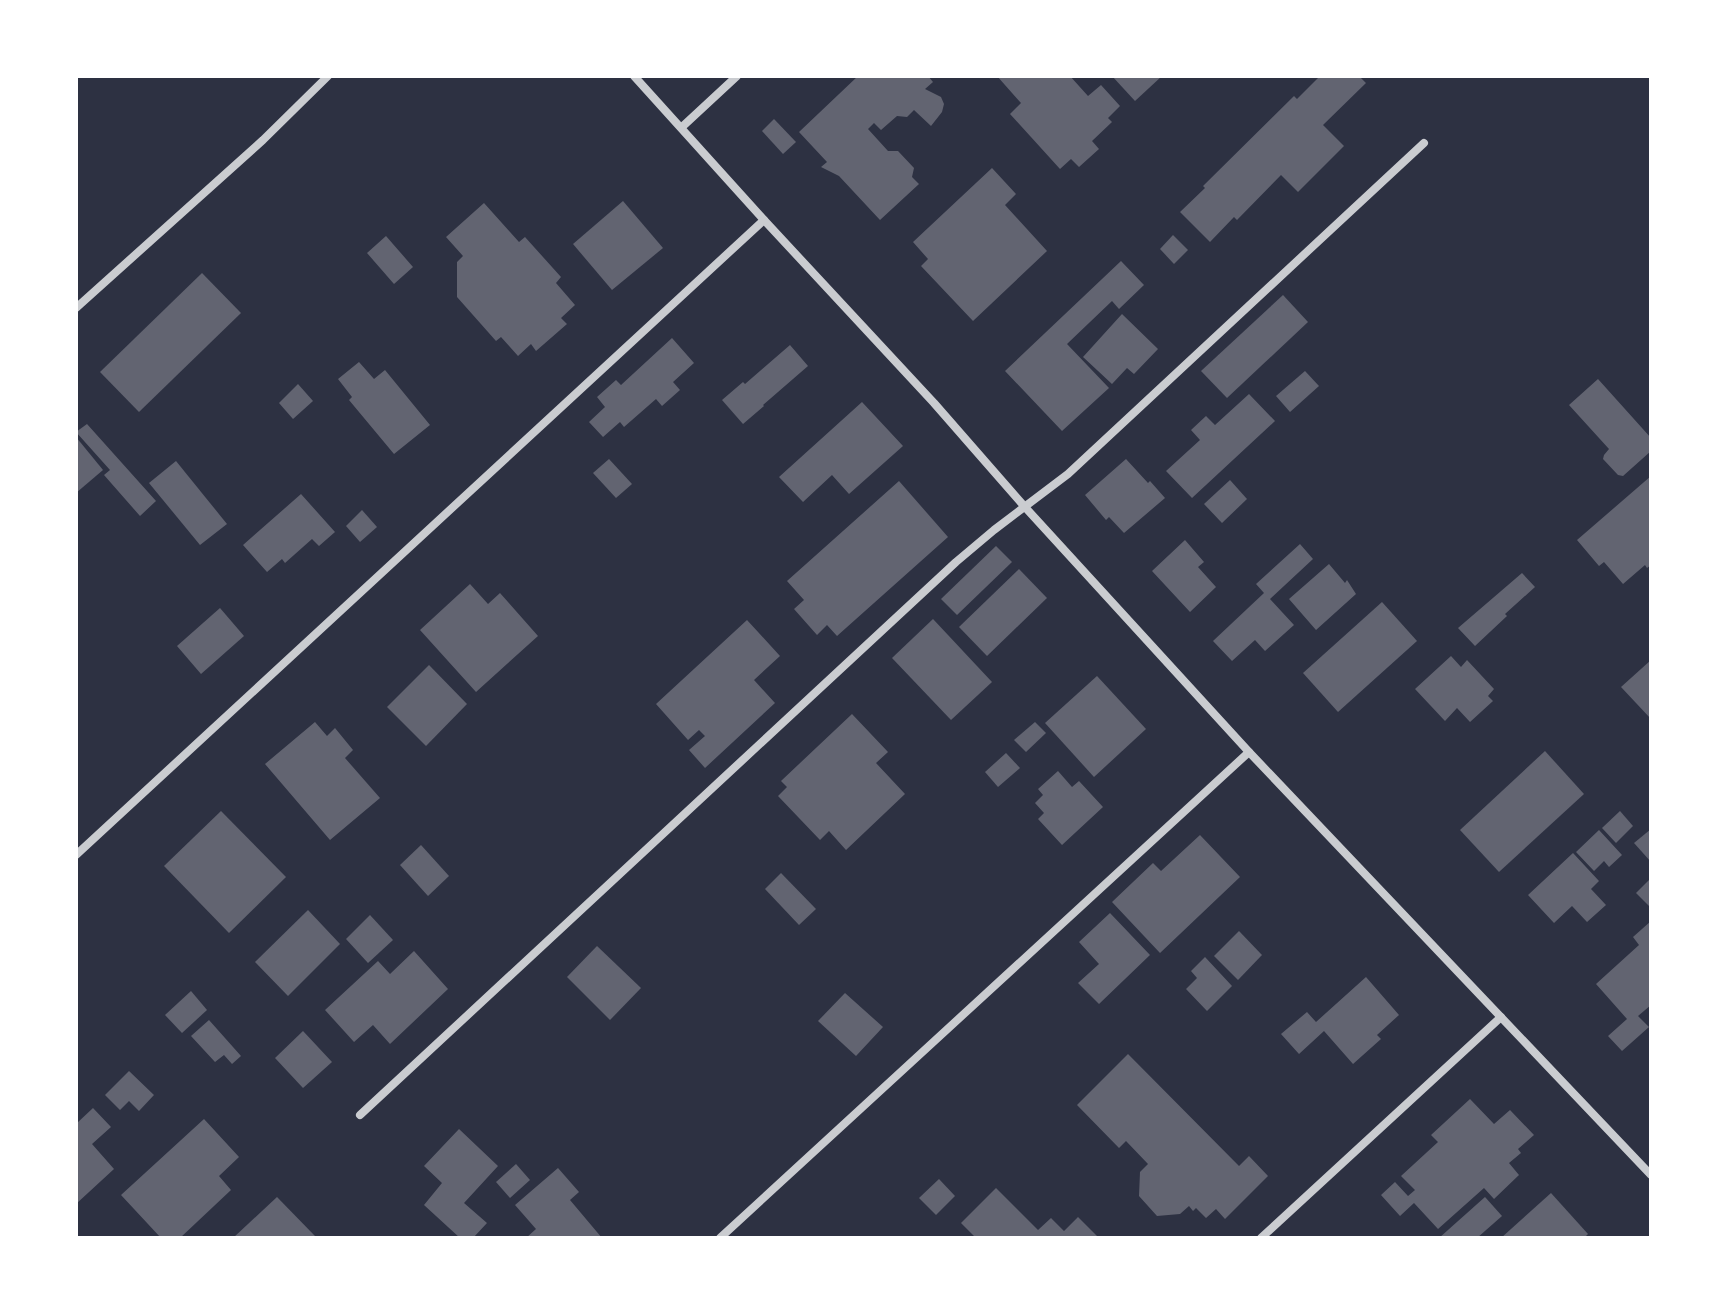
<svg xmlns="http://www.w3.org/2000/svg" width="1727" height="1314" font-family="Bitter,serif">
<rect width="100%" height="100%" fill="#2d3142"/>
<g fill="#626471">
<path d="M858 76H928L933 82 925 89 941 97 944 104 942 112 931 126 914 110 907 117 897 116 881 130 874 123 868 129 888 151H898L914 168 912 177 919 184 880 220 839 176 821 167 827 162 799 132Z"/>
<path d="M997 76H1070L1088 96 1101 85 1120 106 1108 118 1112 122 1092 141 1099 149 1079 167 1071 159 1060 169 1010 114 1021 103Z"/>
<path d="M1112 76H1162L1135 101Z"/>
<path d="M1320 76H1359L1366 83 1323 125 1344 146 1298 192 1281 175 1237 220 1234 217 1210 242 1180 212 1205 188 1203 186 1294 96 1297 99Z"/>
<path d="M774 119 796 142 783 154 762 131Z"/>
<path d="M992 168 1016 194 1005 205 1047 251 973 321 921 266 928 259 913 242Z"/>
<path d="M623 201 663 248 612 290 573 244Z"/>
<path d="M484 203 519 242 525 237 561 277 556 283 575 305 561 318 567 324 536 351 531 344 518 356 501 337 496 341 457 297V262L463 256 446 237Z"/>
<path d="M1173 235 1188 250 1174 264 1160 249Z"/>
<path d="M386 236 413 267 394 284 367 253Z"/>
<path d="M1121 261 1144 285 1119 309 1112 301 1067 344 1109 388 1062 431 1005 371Z"/>
<path d="M202 273 241 313 139 412 100 372Z"/>
<path d="M1283 295 1308 322 1227 398 1201 371Z"/>
<path d="M1122 314 1158 349 1134 374 1127 368 1112 384 1083 357Z"/>
<path d="M672 338 694 363 673 382 680 390 662 406 656 399 624 427 620 422 603 437 589 422 605 407 597 397 616 380 621 385Z"/>
<path d="M790 345 808 366 763 405 764 406 743 424 722 400 743 382 745 384Z"/>
<path d="M359 362 374 379 385 370 430 425 394 454 349 400 352 397 338 379Z"/>
<path d="M1305 371 1319 386 1290 412 1276 396Z"/>
<path d="M1598 379 1651 438V451L1623 476 1618 475 1603 459 1604 455 1609 449 1569 405Z"/>
<path d="M298 384 313 401 293 419 279 403Z"/>
<path d="M1249 394 1275 421 1192 498 1166 471 1200 440 1191 430 1206 416 1215 425Z"/>
<path d="M862 402 903 446 849 494 832 475 803 502 779 477Z"/>
<path d="M87 424 156 501 140 516 104 475 110 470 76 432Z"/>
<path d="M76 437 103 470 76 493Z"/>
<path d="M609 459 632 484 616 498 593 473Z"/>
<path d="M1126 459 1148 483 1150 481 1165 498 1124 533 1109 517 1106 520 1085 495Z"/>
<path d="M176 461 227 524 200 545 149 483Z"/>
<path d="M1651 476V565L1647 568 1645 565 1623 584 1604 562 1599 566 1577 540Z"/>
<path d="M1230 480 1247 499 1222 523 1204 504Z"/>
<path d="M899 481 948 537 837 636 827 625 817 635 794 609 804 600 787 581Z"/>
<path d="M301 494 335 532 319 546 312 539 285 563 282 559 267 572 243 545Z"/>
<path d="M362 510 377 527 360 542 346 526Z"/>
<path d="M1185 540 1204 562 1198 567 1216 587 1190 612 1152 571Z"/>
<path d="M1300 544 1313 559 1270 599 1294 625 1265 651 1255 640 1232 661 1213 641 1264 593 1256 584Z"/>
<path d="M996 546 1012 562 957 615 941 599Z"/>
<path d="M1329 564 1345 583 1347 580 1356 594 1316 630 1289 599Z"/>
<path d="M1019 569 1047 598 987 656 959 627Z"/>
<path d="M1522 573 1535 587 1505 614 1507 616 1475 646 1458 628Z"/>
<path d="M470 584 488 604 500 593 538 636 476 692 420 630Z"/>
<path d="M1382 602 1417 641 1338 712 1303 673Z"/>
<path d="M220 608 244 636 201 674 177 646Z"/>
<path d="M933 619 992 682 951 720 892 658Z"/>
<path d="M747 620 780 656 754 680 775 703 705 768 689 750 705 736 699 730 688 740 656 704Z"/>
<path d="M1451 656 1461 667 1467 660 1494 689 1488 696 1493 701 1470 722 1457 708 1445 721 1415 689Z"/>
<path d="M1651 660V719L1621 687Z"/>
<path d="M429 665 467 704 426 746 387 707Z"/>
<path d="M1097 676 1146 729 1094 777 1045 723Z"/>
<path d="M852 714 888 752 876 763 905 794 846 850 829 831 820 840 778 796 787 787 781 781Z"/>
<path d="M315 722 327 736 335 728 353 750 345 758 380 798 330 840 265 764Z"/>
<path d="M1035 722 1046 733 1026 752 1014 740Z"/>
<path d="M1545 751 1584 794 1499 872 1460 830Z"/>
<path d="M1006 753 1020 768 998 787 985 772Z"/>
<path d="M1058 771 1072 787 1079 781 1103 807 1062 845 1038 819 1044 813 1035 803 1043 795 1038 789Z"/>
<path d="M221 811 286 877 229 933 164 866Z"/>
<path d="M1620 811 1633 826 1616 843 1602 828Z"/>
<path d="M1651 829V862L1634 843Z"/>
<path d="M1599 830 1622 855 1609 867 1604 861 1594 871 1576 852Z"/>
<path d="M1200 835 1240 877 1160 953 1112 902 1153 863 1161 871Z"/>
<path d="M421 845 449 876 428 896 400 865Z"/>
<path d="M1573 853 1599 881 1591 889 1606 905 1587 922 1572 906 1554 923 1528 895Z"/>
<path d="M781 873 816 909 799 925 765 889Z"/>
<path d="M1651 878V908L1636 893Z"/>
<path d="M308 910 340 944 288 996 255 962Z"/>
<path d="M1110 913 1150 955 1099 1004 1078 983 1099 964 1079 942Z"/>
<path d="M370 915 393 940 368 963 346 939Z"/>
<path d="M1651 921V1005L1638 1016 1649 1027 1622 1051 1608 1036 1627 1019 1596 984 1639 945 1633 937Z"/>
<path d="M1239 931 1262 955 1238 980 1214 956Z"/>
<path d="M597 946 641 988 610 1020 567 977Z"/>
<path d="M414 951 448 989 390 1044 373 1025 354 1042 325 1010 378 961 390 974Z"/>
<path d="M1205 957 1232 986 1207 1011 1186 989 1197 978 1191 971Z"/>
<path d="M1366 977 1399 1015 1377 1035 1381 1039 1353 1064 1324 1031 1299 1054 1281 1034 1307 1012 1316 1022Z"/>
<path d="M191 991 207 1010 182 1033 165 1015Z"/>
<path d="M845 993 883 1027 856 1056 818 1021Z"/>
<path d="M209 1020 241 1056 232 1064 224 1055 215 1062 191 1036Z"/>
<path d="M303 1031 332 1062 303 1088 275 1058Z"/>
<path d="M1128 1054 1239 1166 1249 1156 1268 1176 1225 1219 1216 1209 1206 1218 1196 1208 1193 1211 1189 1206 1180 1214 1157 1216 1139 1196 1140 1172 1148 1164 1126 1141 1119 1148 1077 1105Z"/>
<path d="M129 1071 154 1095 139 1111 129 1101 120 1110 105 1095Z"/>
<path d="M1470 1099 1494 1124 1510 1110 1534 1135 1518 1149 1521 1153 1509 1163 1519 1175 1494 1199 1484 1188 1438 1229 1414 1203 1400 1216 1381 1195 1395 1182 1408 1196 1415 1190 1401 1176 1438 1142 1431 1135Z"/>
<path d="M93 1108 111 1127 92 1144 114 1169 76 1204V1124Z"/>
<path d="M204 1119 239 1157 219 1176 231 1190 180 1238H161L121 1195Z"/>
<path d="M459 1129 498 1166 464 1203 487 1223 473 1238H460L424 1205 442 1183 424 1166Z"/>
<path d="M516 1164 530 1180 510 1198 496 1182Z"/>
<path d="M558 1168 579 1192 570 1200 602 1238H526L536 1229 515 1205Z"/>
<path d="M939 1179 955 1196 936 1215 919 1198Z"/>
<path d="M996 1188 1038 1230 1051 1218 1064 1231 1078 1217 1099 1238H976L961 1223Z"/>
<path d="M1551 1193 1588 1234 1584 1238H1501Z"/>
<path d="M277 1197 315 1236 313 1238H233Z"/>
<path d="M1485 1197 1502 1216 1477 1238H1439Z"/>
</g>
<g fill="none" stroke-linecap="round" stroke-linejoin="round">
<g stroke="#caccd0" stroke-width="8">
<path d="M634 76 764 220 934 403 1024 506 1249 752 1651 1175"/>
<path d="M682 127 737 76"/>
<path d="M76 308 263 140 328 76"/>
<path d="M76 855 764 220"/>
<path d="M360 1115 956 562 994 530 1068 474 1424 143"/>
<path d="M720 1238 1249 752"/>
<path d="M1261 1238 1501 1017"/>
</g>
</g>
<rect width="1727" height="1314" fill="none" stroke="#ffffff" stroke-width="156"/>
</svg>
